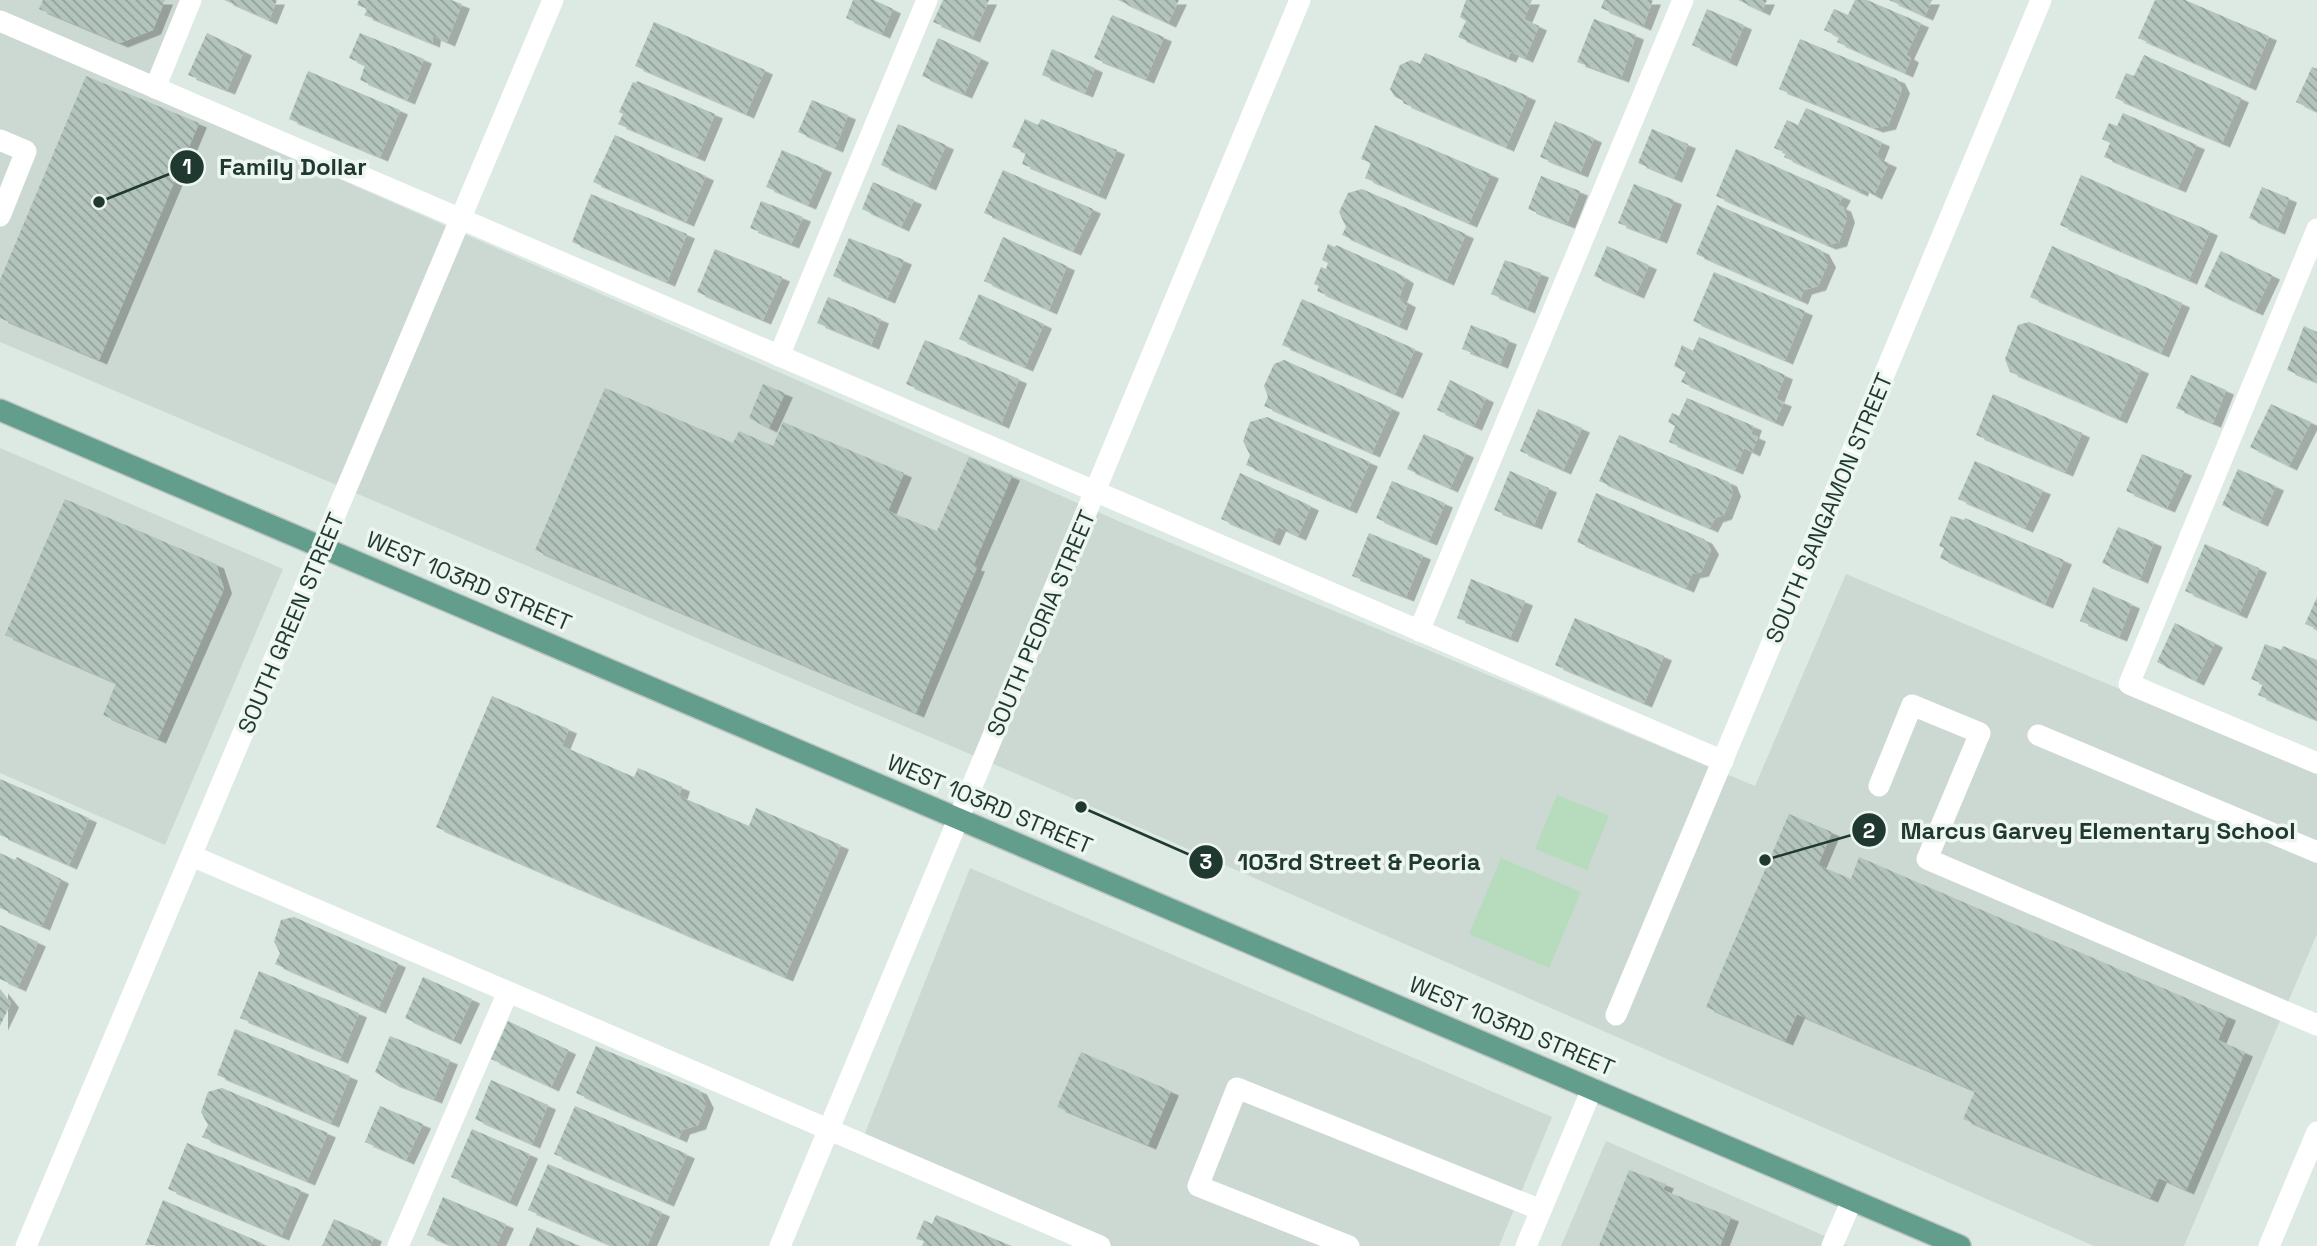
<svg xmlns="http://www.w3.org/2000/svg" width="2317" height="1246" font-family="'Space Grotesk',sans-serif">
<defs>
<pattern id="building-back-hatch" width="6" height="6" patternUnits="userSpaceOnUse" patternTransform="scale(1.75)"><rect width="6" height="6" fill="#b3c4bc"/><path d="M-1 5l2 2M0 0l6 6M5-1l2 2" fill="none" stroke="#91a099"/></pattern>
<filter id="shadow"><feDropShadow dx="8" dy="4.5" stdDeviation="0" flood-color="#0004"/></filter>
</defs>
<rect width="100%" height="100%" fill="#dde9e3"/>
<g fill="#ccd9d2">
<path d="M0 0H183L145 94 1123 523 1755 786 1846 574 2317 772V934L2184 1246H2094L1017 774 0 342Z"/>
<path d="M0 448 283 569 165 845 0 773Z"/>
<path d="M970 868 1552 1117 1499 1246H1101L861 1143Z"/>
<path d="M1606 1141 1848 1246H1561Z"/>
</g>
<g fill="#b6dbbd">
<path d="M1557 795 1609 816 1587 870 1535 849Z"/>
<path d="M1501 858 1581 892 1549 968 1469 934Z"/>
</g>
<g fill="url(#building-back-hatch)" filter="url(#shadow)">
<path d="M43 0H165L153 30 120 43 39 9Z"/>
<path d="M224 0H277L269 20Z"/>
<path d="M359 0H451L462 4 447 42 433 36 432 43 364 15 368 9 357 5Z"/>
<path d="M853 0H874L893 9 882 34 846 18Z"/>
<path d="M943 0H989L972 38 933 22Z"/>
<path d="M1118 0H1179L1168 23Z"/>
<path d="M1466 0H1532L1524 19 1539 26 1525 58 1511 52 1508 58 1458 37 1466 21 1460 17Z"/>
<path d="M1604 0H1653L1643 26 1601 8Z"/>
<path d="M1738 0H1767L1762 11Z"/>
<path d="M1855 0H1867L1921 23 1906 55 1911 58 1905 73 1837 42 1839 37 1824 30 1834 9 1848 15Z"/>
<path d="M1889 0H1932L1925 16Z"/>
<path d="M2155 0H2185L2269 36 2248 86 2138 38Z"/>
<path d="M1707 9 1744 25 1729 62 1692 45Z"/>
<path d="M1112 15 1164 37 1146 79 1094 58Z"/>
<path d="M1594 19 1636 35 1621 78 1577 62Z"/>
<path d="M654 22 765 70 746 114 635 66Z"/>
<path d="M207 33 244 51 227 90 188 75Z"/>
<path d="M360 33 424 59 407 100 360 80 365 65 349 58Z"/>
<path d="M938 38 981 58 964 94 922 76Z"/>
<path d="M1800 39 1897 79 1902 89 1888 125 1875 128 1779 89Z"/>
<path d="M1052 49 1095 68 1085 93 1042 75Z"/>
<path d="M1425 53 1528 96 1506 147 1403 103 1404 101 1395 97 1390 89 1400 65 1411 60 1420 64Z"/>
<path d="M2144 55 2241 98 2222 143 2115 98 2126 73 2134 76Z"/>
<path d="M2312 67 2317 69V112L2296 102Z"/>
<path d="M308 71 400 110 380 157 289 119Z"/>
<path d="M86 76 199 123 99 360 0 318V280Z"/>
<path d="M637 81 715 114 697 157 618 124 623 114 619 112 633 82 636 83Z"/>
<path d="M812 100 848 115 835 148 798 132Z"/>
<path d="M1806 108 1882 142 1876 157 1889 163 1874 195 1861 188 1860 192 1784 157 1786 153 1774 148 1787 120 1798 125Z"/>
<path d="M2123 113 2197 145 2178 188 2104 157 2110 143 2102 139 2109 123 2117 126Z"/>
<path d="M1025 119 1038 125 1041 119 1117 150 1098 195 1022 164 1026 152 1012 147Z"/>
<path d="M1555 121 1594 138 1580 173 1540 157Z"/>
<path d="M898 124 946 145 928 186 881 165Z"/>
<path d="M1375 125 1491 174 1469 223 1365 178 1371 163 1361 159Z"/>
<path d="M1652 129 1688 144 1674 178 1638 163Z"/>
<path d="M615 135 706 176 686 222 593 182Z"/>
<path d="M1736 149 1843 196 1838 205 1843 207 1847 218 1839 242 1828 245 1716 196Z"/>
<path d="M782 150 824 168 808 205 766 187Z"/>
<path d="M1003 170 1093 209 1073 251 984 213Z"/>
<path d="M2081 175 2210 231 2189 280 2060 225Z"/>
<path d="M1541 176 1580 191 1567 224 1528 209Z"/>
<path d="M873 182 914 200 901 227 862 209Z"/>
<path d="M1634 184 1674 200 1659 239 1618 223Z"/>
<path d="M2262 187 2289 198 2277 230 2249 218Z"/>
<path d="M1362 189 1466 234 1446 281 1342 235 1346 227 1339 212 1348 193Z"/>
<path d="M591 194 687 234 667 282 572 242Z"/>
<path d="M761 201 803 217 791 244 750 228Z"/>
<path d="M1717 205 1821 250 1828 263 1818 286 1804 290 1800 300 1696 254Z"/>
<path d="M1003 237 1067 266 1049 310 984 281Z"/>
<path d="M849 238 904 260 887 299 833 276Z"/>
<path d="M1328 244 1335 247 1336 245 1394 271 1406 279 1399 298 1408 303 1399 326 1317 291 1319 286 1314 284 1321 267 1326 269 1328 263 1322 260Z"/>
<path d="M1607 246 1649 265 1636 294 1594 276Z"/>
<path d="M2052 246 2182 303 2161 353 2030 297Z"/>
<path d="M715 249 782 277 763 320 697 292Z"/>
<path d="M2221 251 2272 275 2255 311 2204 287Z"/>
<path d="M1505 260 1541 273 1527 309 1491 294Z"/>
<path d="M1714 272 1805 311 1785 360 1693 321Z"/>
<path d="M979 294 1044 324 1025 367 959 339Z"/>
<path d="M828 297 881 319 871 345 817 323Z"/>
<path d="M1302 299 1415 349 1395 394 1282 345Z"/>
<path d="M2029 322 2141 369 2119 419 2010 372 2005 359 2018 325Z"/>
<path d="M1471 325 1509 340 1500 364 1462 349Z"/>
<path d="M2304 326 2317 332V382L2287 370Z"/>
<path d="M1699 337 1785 375 1776 399 1784 402 1775 422 1681 382 1686 372 1674 366 1682 345 1693 351Z"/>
<path d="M925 340 1019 379 1001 424 906 384Z"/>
<path d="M1284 360 1392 408 1372 453 1264 406 1268 397 1264 386 1274 364Z"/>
<path d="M2191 375 2226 390 2213 423 2176 408Z"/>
<path d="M1450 380 1486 398 1474 426 1437 410Z"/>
<path d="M763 384 785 393 769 428 749 418Z"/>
<path d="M605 388 733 443 739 431 773 446 783 422 904 473 888 511 937 531 969 457 1012 476 973 566 977 567 916 713 535 550Z"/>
<path d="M1993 394 2082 433 2065 472 1976 435Z"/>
<path d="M1687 398 1754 426 1751 434 1758 437 1752 452 1744 448 1735 470 1669 442 1675 426 1668 422 1672 413 1679 416Z"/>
<path d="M2271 404 2311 422 2289 466 2250 447Z"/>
<path d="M1538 409 1582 428 1563 470 1520 451Z"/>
<path d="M1267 417 1370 462 1349 509 1246 465 1250 455 1243 441 1250 422Z"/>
<path d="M1424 434 1466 453 1450 488 1407 469Z"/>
<path d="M1619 435 1729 482 1733 492 1724 515 1715 518 1710 528 1599 481Z"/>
<path d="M2142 454 2184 471 2167 508 2126 491Z"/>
<path d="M1975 461 2043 490 2025 528 1958 499Z"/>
<path d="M2238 469 2276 486 2260 522 2222 505Z"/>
<path d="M1510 471 1549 488 1534 525 1494 510Z"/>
<path d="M1240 473 1311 506 1298 536 1278 527 1272 541 1221 519Z"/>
<path d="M1392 481 1445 503 1429 541 1376 518Z"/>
<path d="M1596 493 1704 539 1711 550 1701 572 1692 574 1686 588 1577 542Z"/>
<path d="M65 499 216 564 224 589 158 739 103 715 116 683 5 635Z"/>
<path d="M1951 516 1964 520 1965 518 2064 560 2045 604 1940 558 1944 548 1939 546Z"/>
<path d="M2118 527 2154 542 2140 579 2102 563Z"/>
<path d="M1369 533 1423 555 1406 597 1352 576Z"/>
<path d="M2205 544 2259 568 2239 614 2185 591Z"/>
<path d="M1471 579 1525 601 1510 638 1457 618Z"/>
<path d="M2093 587 2132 604 2119 637 2080 621Z"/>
<path d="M2317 597V629L2305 624Z"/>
<path d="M1575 618 1664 656 1644 703 1555 665Z"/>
<path d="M2175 623 2215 643 2196 681 2157 662Z"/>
<path d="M2265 644 2281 650 2283 646 2317 660V720L2258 695 2263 684 2251 679Z"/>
<path d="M492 696 569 729 562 746 634 777 638 768 682 787 679 796 749 826 756 808 841 845 785 977 436 827Z"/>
<path d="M0 779 89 818 69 865 0 835Z"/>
<path d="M1789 814 1832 832 1818 865 1851 879 1859 857 2228 1016 2218 1040 2245 1052 2186 1190 2159 1178 2150 1198 1963 1119 1975 1091 1797 1014 1785 1041 1706 1007Z"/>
<path d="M0 853 15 860 17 857 61 879 42 926 0 908Z"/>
<path d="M294 917 398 963 378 1009 275 964 280 953 274 942 281 920Z"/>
<path d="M0 925 38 942 18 987 0 979Z"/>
<path d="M259 971 359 1013 340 1059 240 1018Z"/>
<path d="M423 977 472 999 453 1040 405 1018Z"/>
<path d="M0 989 11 1003 0 1026Z"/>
<path d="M508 1021 568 1050 551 1087 491 1059Z"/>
<path d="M235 1029 350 1076 331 1123 217 1075Z"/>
<path d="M390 1036 450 1060 434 1099 391 1082 375 1072Z"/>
<path d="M596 1046 699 1090 706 1104 698 1125 682 1130 679 1138 576 1093Z"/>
<path d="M1081 1052 1171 1091 1148 1145 1057 1107Z"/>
<path d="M491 1080 548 1105 532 1144 475 1119Z"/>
<path d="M222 1088 328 1133 307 1181 202 1137 208 1125 201 1112 208 1092Z"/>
<path d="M380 1106 423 1124 406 1160 365 1142Z"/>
<path d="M575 1106 687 1154 666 1202 554 1154Z"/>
<path d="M472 1129 530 1154 509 1202 451 1177Z"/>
<path d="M187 1143 301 1190 281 1236 168 1189Z"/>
<path d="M548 1164 662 1212 647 1246H613L528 1210Z"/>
<path d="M1629 1170 1666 1184 1663 1190 1731 1217 1720 1246H1599Z"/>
<path d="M443 1197 506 1224 496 1246H452L427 1235Z"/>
<path d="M163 1200 262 1243 261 1246 145 1245Z"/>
<path d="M936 1215 1012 1246H922L924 1241 916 1239 924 1220 932 1224Z"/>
<path d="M334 1219 374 1237 370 1246H322Z"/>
<path d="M537 1227 580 1246H529Z"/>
</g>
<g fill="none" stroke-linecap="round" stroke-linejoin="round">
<g stroke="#bcc3c1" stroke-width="24">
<path id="major" d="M0 410 1960 1246"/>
</g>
<g stroke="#fff" stroke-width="21">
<path d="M0 21 1723 761"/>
<path d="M155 88 191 0"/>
<path d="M0 140 26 151 0 216"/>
<path d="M2317 229 2129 684 2317 763"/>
<path d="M779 356 927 0"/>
<path d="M1419 631 1683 0"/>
<path d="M2038 735 2317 852"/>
<path d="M1879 786 1912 705 1980 733 1927 859 2317 1025"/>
<path d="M192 856 1100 1246"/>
<path d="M1616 1015 2041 0"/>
<path d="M26 1246 553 0"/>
<path d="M398 1246 508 992"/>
<path d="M780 1246 1300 0"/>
<path d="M1349 1246 1198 1186 1237 1088 1541 1210"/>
<path d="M1526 1246 1592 1089"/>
<path d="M1832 1246 1852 1200"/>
<path d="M2269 1246 2317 1132"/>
</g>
<use href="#major" stroke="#629e8b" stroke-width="21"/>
</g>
<g text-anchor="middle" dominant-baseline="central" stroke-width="7" stroke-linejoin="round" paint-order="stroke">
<g font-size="23" fill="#1f3830" stroke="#edf6f1">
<text transform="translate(1829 508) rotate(-67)">SOUTH SANGAMON STREET</text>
<text transform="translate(469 581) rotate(23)">WEST 103RD STREET</text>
<text transform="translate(291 623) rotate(-67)">SOUTH GREEN STREET</text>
<text transform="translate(1041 623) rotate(-67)">SOUTH PEORIA STREET</text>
<text transform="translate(990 804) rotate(23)">WEST 103RD STREET</text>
<text transform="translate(1512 1026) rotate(23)">WEST 103RD STREET</text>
</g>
</g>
<path fill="none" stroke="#1f3830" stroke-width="2.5" d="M99 202L187 167M1765 860L1869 830M1081 807L1206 862"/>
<g fill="#1f3830" stroke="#edf6f1" stroke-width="2.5">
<circle cx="99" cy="202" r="7"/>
<circle cx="1765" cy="860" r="7"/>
<circle cx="1081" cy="807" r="7"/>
<circle cx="187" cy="167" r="18"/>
<circle cx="1869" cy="830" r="18"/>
<circle cx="1206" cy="862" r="18"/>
</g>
<g font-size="21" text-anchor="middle" font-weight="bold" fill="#fff">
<text x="187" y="174">1</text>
<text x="1869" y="838">2</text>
<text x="1206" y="869">3</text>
</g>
<g font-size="24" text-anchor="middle" font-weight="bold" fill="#1f3830" stroke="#edf6f1" stroke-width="7" stroke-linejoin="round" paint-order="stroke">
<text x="293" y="175">Family Dollar</text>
<text x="2098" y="839">Marcus Garvey Elementary School</text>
<text x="1359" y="870">103rd Street &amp; Peoria</text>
</g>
</svg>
